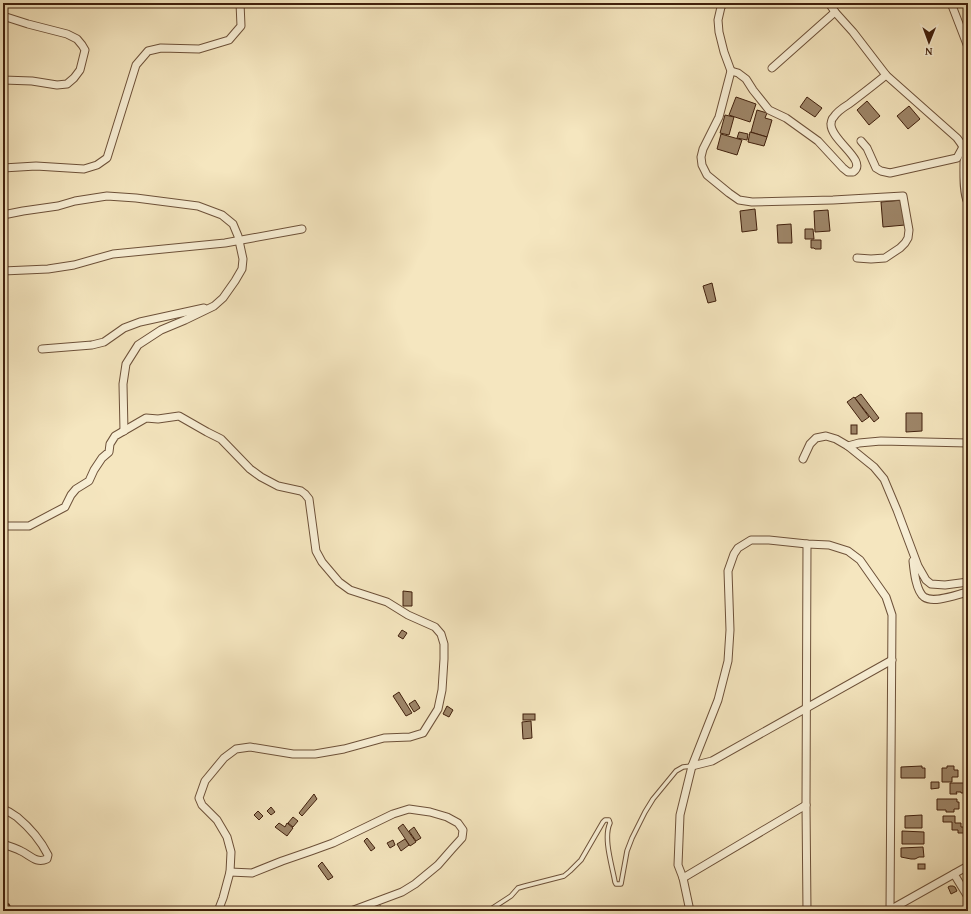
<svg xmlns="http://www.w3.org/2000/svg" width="971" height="914" font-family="'Gentium Book Plus',serif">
<rect width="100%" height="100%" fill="#f5e6bf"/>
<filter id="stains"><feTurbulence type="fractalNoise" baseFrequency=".005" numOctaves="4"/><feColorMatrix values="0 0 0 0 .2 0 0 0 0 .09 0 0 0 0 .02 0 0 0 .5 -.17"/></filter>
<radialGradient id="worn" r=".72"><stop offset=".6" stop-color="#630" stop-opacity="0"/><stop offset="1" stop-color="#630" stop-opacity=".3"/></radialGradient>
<g fill="#9e8669" stroke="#401f0c">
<path d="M736 97 756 104 750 122 729 115Z"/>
<path d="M807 97 822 108 815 117 800 107Z"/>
<path d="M867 101 880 116 869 125 857 110Z"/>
<path d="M909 106 920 119 908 129 897 116Z"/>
<path d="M757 110 767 113 765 118 772 120 767 137 751 132Z"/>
<path d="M725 115 734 117 729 135 720 133Z"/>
<path d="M739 132 748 134 747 140 737 138Z"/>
<path d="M750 132 767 137 764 146 748 142Z"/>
<path d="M721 134 742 140 737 155 717 149Z"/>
<path d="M903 200 905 225 883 227 881 202Z"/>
<path d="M755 209 757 230 742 232 740 211Z"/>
<path d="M828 210 830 231 815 232 814 211Z"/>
<path d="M791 224 792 243H778L777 225Z"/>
<path d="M805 229H813L814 239H805Z"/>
<path d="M811 240H821V249H815L814 248H811Z"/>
<path d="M712 283 716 301 708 303 703 286Z"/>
<path d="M861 394 879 418 874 422 855 398Z"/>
<path d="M854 397 869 417 862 422 847 402Z"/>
<path d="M906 413H922V431L906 432Z"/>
<rect x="851" y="425" width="6" height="9"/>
<path d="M403 591 412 592V606H403Z"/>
<path d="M402 630 407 633 403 639 398 636Z"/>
<path d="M399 692 412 713 406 716 393 696Z"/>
<path d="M415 700 420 708 414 712 409 704Z"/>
<path d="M447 706 453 710 449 717 443 714Z"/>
<rect x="523" y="714" width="12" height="6"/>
<path d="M531 721 532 738 523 739 522 722Z"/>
<path d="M922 766V768H925V778H901V767Z"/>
<path d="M947 766H954V770H958V777H952V782H942V768H947Z"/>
<path d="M931 782H939V788L931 789Z"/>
<path d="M950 783H966V793H961V792H956L957 794H950Z"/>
<path d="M314 794 317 799 302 816 299 813Z"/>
<path d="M937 799H957V802H959V809H954V812H946V810H937Z"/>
<path d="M271 807 275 812 271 815 267 811Z"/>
<path d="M258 811 263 816 259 820 254 815Z"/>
<path d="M922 815V828H905V816Z"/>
<path d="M943 816H955V823H961V827H965V833H958V830H952V822H943Z"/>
<path d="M293 817 298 821 293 827 288 823Z"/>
<path d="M279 823 285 827 287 823 293 828 287 836 275 827Z"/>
<path d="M403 824 416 842 410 846 398 828Z"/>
<path d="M414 827 421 838 416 841 409 831Z"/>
<path d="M902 831 924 832V844H902Z"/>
<path d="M367 838 375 848 371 851 364 841Z"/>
<path d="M405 839 409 845 401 851 397 844Z"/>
<path d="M393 840 395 845 390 848 387 843Z"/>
<path d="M923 847 924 857H919L915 859H911L901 857V848Z"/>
<path d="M322 862 333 877 328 880 318 866Z"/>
<rect x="918" y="864" width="7" height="5"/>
<path d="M950 886H953L955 887 957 891 951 894 948 887Z"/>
<path d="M381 906 382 911H369V908Z"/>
</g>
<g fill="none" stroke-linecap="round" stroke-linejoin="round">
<g stroke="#6d5139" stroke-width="5.5">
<path id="lane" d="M488 911 511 896 518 888 525 886 564 876 570 871 581 860 603 822 605 820H609L610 823C603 838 612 865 615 882L616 884H621L627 851 632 838 645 812 653 799 676 771 683 767 692 766"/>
</g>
<g stroke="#6d5139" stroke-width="9">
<g id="street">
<path d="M724 3 721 7 718 20 719 32 724 52 731 71 719 117 703 149 701 157 702 165 707 175 729 193 739 200 752 202 833 200 903 196 909 230 908 238 905 243 900 248 885 258 871 259 857 258"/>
<path d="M829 3 835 12 853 32 886 75 957 138C960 142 964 147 965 152 966 155 965 159 964 162 964 174 963 193 968 203"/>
<path d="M951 3 968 47"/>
<path d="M3 16 28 24 67 34 77 39 82 45 85 50 80 70 74 78 67 84 57 85 32 81 3 80"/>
<path d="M772 68 835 12"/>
<path d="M731 71 738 73 746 79 753 90 769 110 786 118 818 141 843 168 848 172H853C869 161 830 140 831 124 831 123 832 118 833 118 836 113 844 107 849 104 862 94 874 85 886 75"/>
<path d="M861 141 867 148 876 168 881 171 890 173 957 158 963 147"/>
<path d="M3 168 36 166 84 169 97 165 107 158 136 65 148 51 161 48 199 49 229 40 241 26 240 3"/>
<path d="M3 215 23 211 58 206 75 201 107 196 136 198 198 206 222 215 233 224 238 236 243 259 242 269 235 281 223 298 214 306 185 320 161 330 138 345 126 364 123 384 124 431"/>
<path d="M3 271 48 269 74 265 113 254 225 243 302 229"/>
<path d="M42 349 92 345 104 342 124 328 140 322 204 308"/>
<path d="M848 446 859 443 881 441 968 443"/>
<path d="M803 459 810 444 816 438 826 436 836 439 848 446 874 467 884 479 897 510 918 566 926 580 931 584 945 585 968 582"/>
<path d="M3 526H29L65 507 71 495 76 489 89 481 94 470 102 458 109 452 110 444 115 436 146 418 158 419 179 416 207 432 221 439 250 469 261 477 278 486 301 491 305 494 309 499 316 551 322 562 339 582 350 590 387 602 408 615 435 627 441 634 444 644V659L442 690 438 709 423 733 410 737 384 738 344 749 315 754H293L250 747 236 749 224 758 205 781 199 798 202 805 217 820 227 837 231 852 230 872 223 898 218 911"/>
<path d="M913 561C914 571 916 591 924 597 934 604 958 594 968 592"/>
<path d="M692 766 712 761 892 660"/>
<path d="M3 809C8 811 13 814 17 817 29 827 41 841 48 855L47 859C36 864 30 855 21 851 15 848 9 846 3 844"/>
<path d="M230 872 252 873 282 861 311 851 333 843 393 814 409 809 430 812 447 817 458 823 463 830 462 838 452 849 438 865 415 884 402 892 351 911"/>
<path d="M954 874 968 897"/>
<path d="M683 878 806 805"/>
<path d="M690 911 683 878 678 865 680 815 692 766 718 700 728 661 730 630 728 571 734 554 738 548 751 540H769L807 544 829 545 848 551 860 560 886 597 892 615 890 910"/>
<path d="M807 911 806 805 807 544"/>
<path d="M888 911 968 866"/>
</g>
</g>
<path stroke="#401f0c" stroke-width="1.5" stroke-dasharray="3 2" stroke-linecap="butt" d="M3 895 13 911"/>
<use href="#lane" stroke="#f8efd5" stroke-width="3.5"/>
<use href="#street" stroke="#f8efd5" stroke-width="7"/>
</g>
<rect width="971" height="914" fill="none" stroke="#f5e6bf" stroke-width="16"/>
<rect x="4" y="4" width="963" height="906" fill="none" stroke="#401f0c" stroke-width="2"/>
<rect x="8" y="8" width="955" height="898" fill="none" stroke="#401f0c"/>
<g transform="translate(929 42) rotate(181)" stroke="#f8efd5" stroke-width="3" paint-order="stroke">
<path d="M0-3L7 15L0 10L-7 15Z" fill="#401f0c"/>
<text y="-6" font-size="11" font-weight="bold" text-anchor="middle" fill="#401f0c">N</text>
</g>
<rect width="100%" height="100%" filter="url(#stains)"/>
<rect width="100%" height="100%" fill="url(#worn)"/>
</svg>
